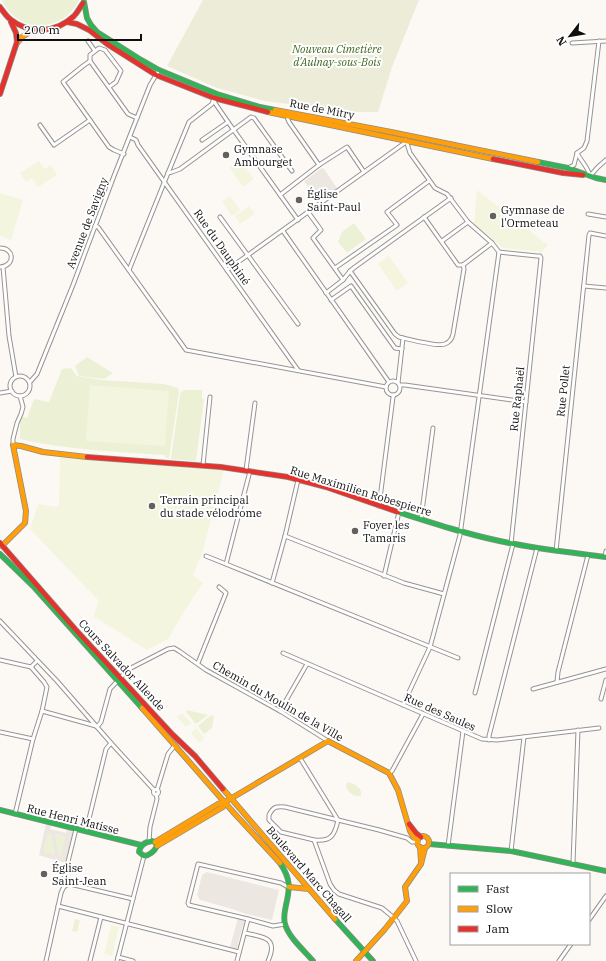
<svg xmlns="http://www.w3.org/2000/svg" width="606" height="961" font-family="'IBM Plex Serif',serif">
<rect width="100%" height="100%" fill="#fcf9f5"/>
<g fill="#ecf1d5">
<path d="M2 0H79C63 33 18 35 2 0Z"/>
<path d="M354 223 366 239 347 253 338 242 342 232Z"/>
<path d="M87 357 113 373 104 379 79 376 75 366Z"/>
<path d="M71 368 77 376 102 380 164 384 178 388 179 392 169 458H166L165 455C116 452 67 450 20 439V416L27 418 34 399 49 402 62 369Z"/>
<path d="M185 390H202V398L204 399 196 461 171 459 180 394 181 392Z"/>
<path d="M187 710 208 715 196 724 186 712Z"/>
<path d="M211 715 214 716 212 728 204 734 198 726Z"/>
<path d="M347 782C354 783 363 788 361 796 354 797 349 793 346 787Z"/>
<path d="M48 834 51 835 54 853 52 854H46L44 850Z"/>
<path d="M54 834 65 837 61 855 58 854Z"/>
<path d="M75 919 80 920 77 932 72 931Z"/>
</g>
<path fill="#ececd9" d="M203 0H419L392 67 378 112H351L265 101 217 88 167 66Z"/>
<g fill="#f4f5df">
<path d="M240 159 254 179 243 187 229 167Z"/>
<path d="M39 161 45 169 51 165 57 175 38 187 32 178 26 182 20 173Z"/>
<path d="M477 190 548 245 542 252 503 248 474 224Z"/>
<path d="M0 193 23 200 11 240 0 236Z"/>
<path d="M230 196 240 210 232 216 222 202Z"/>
<path d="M249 206 255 214 240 224 235 216Z"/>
<path d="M389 256 408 283 397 291 378 264Z"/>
<path d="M90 385 169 391 165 446 86 441Z"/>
<path d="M60 457 89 460 224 470 202 554 193 575 203 583 185 610 168 639 147 650 93 616 99 601 30 529 38 504 57 507 59 505Z"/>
<path d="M182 713 191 723 186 727 177 717Z"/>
<path d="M196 728 205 738 199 743 191 733Z"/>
<path d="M111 925 119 927 112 956 104 954Z"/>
</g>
<g fill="#ece7e0" fill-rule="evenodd">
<path d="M322 168 324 169 337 188 319 202 304 181Z"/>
<path d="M46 824 51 826 50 829 66 833 67 829 70 830 73 833 65 863 39 855ZM48 834 51 835 54 853 52 854H46L44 850ZM55 834 65 837 61 855 58 854Z"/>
<path d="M207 872 279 890 272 920 246 914 232 909 200 900 197 895 202 875Z"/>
<path d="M238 918 244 921V924L243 926 238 943 239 945 238 947 236 949 230 947Z"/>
</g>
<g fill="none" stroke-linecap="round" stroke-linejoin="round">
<g stroke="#969493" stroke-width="5">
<g id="street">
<path d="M88 41 95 51"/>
<path d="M572 43 606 41"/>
<path d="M90 61V55L99 48 105 50 121 71 116 82 109 87"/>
<path d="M214 98 215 103 228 122 298 220"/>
<path d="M287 117 289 122 319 165"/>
<path d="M40 125 54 145 90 120"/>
<path d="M130 137 136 140 138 145 298 370"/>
<path d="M202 140 228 122"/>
<path d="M406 140 410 153 435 188 447 194 468 222 492 243 499 252 537 256H540L541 258 511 544"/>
<path d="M577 153C581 161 588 167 590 176"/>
<path d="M124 154 114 150 109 147 63 82 83 66 90 61 128 114 137 118"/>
<path d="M568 168 574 165 577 153 584 148 587 141 599 41"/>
<path d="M168 173 172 172 180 169 251 117 254 118 292 171"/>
<path d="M590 176 598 167 606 160"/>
<path d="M280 195 319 165 347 147 364 172"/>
<path d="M451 198 355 267 350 271 395 334 399 337 403 338C412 340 438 347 445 344 450 342 452 339 453 334L464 269 463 265"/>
<path d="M308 212 321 230 313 238 343 280"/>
<path d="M588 214 606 217"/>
<path d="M220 217 298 324"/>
<path d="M424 217 458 265H463"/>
<path d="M95 226 98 227 186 350 386 387"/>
<path d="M283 231 389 382"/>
<path d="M442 241 468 222"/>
<path d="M0 248C15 248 15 266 0 267"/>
<path d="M463 265 492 243"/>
<path d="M3 267 9 336 16 377"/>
<path d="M335 268 397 225 387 212 429 181"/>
<path d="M129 270 168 173 189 122 212 104 214 98"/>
<path d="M227 270 406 142"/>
<path d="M584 286 606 288"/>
<path d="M326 293 343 280 350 271"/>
<path d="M331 300 351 286 395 348 402 349"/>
<circle cx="20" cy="386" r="10"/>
<circle cx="393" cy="388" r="7"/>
<path d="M30 382 37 374 73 285 114 176 150 85 159 70"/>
<path d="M398 383 403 338"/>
<path d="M400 385H405L526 402"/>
<path d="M0 393 12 391"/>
<path d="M13 445V439L17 423 21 414 23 407 20 396"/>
<path d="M203 465 210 397"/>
<path d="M246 470 255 403"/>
<path d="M379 506 391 413 393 397 394 395"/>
<path d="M421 519 433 428"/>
<path d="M285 536 404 583 444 594"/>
<path d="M556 551 589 235 590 233 606 236"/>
<path d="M206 556 458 658"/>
<path d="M605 557 606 551"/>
<path d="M226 564 250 471"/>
<path d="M384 576 399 512"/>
<path d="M272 583 285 536 298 480"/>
<path d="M0 621 57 681 111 743 154 790"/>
<path d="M283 653 482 739 497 740 599 728"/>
<path d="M0 660 31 667 37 661"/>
<path d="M198 663 226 593 219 587"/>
<path d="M557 682 558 672 588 555"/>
<path d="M533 689 606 669"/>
<path d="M475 693 513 544"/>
<path d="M601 699 606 680"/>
<path d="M403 705 430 647 460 535 499 252"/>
<path d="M42 711 96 726"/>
<path d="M280 711 307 664"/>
<path d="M97 727 101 722 110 689 124 674 131 668 168 649 174 648 179 651 206 670 280 711 328 741"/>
<path d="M0 732 33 739"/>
<path d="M489 740V736L537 548"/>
<path d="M300 758 338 820C335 835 331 842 314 840"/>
<path d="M389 773 392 771 423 714"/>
<circle cx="156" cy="792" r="2.5"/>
<path d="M157 790 168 754 175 745"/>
<path d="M15 814 33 739 42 711 47 687 44 682 31 667"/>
<path d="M86 831 106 749 111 743"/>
<path d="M149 842 150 827 157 799 156 794"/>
<path d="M448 846 463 731"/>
<path d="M511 851 524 737"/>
<path d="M573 863 578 730"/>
<path d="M65 886 64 878 76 829"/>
<path d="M58 906 239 952"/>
<path d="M248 919 189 905 188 903 198 864 281 883 288 887"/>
<path d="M589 920 606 896"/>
<path d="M245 933C263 937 279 937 268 961"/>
<path d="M118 957 133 961"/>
<path d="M46 961 61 893C63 888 64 885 70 884L133 899"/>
<path d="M90 961 101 917"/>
<path d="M117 961 144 856"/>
<path d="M237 961 248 919 273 926 285 924"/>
<path d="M416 961 397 921 394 918 382 908 339 894 334 890 330 884 314 840 281 832 269 820V815C273 807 276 806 285 807L379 830 407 838 412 842H418"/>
<path d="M559 961 571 944"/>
</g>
</g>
<g stroke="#8c8b89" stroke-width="6">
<g id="fast">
<path d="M84 2 87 18 91 25 97 32 138 58 159 70 217 94 260 107 275 110"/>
<path d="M538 162 568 168 596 178 606 180"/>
<path d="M398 512C436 524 475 537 515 544 545 550 576 553 606 557"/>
<path d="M0 554 33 586 142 708"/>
<path d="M0 810 141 845"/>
<path d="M152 841 155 842 157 846C154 852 150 855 144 856L139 852C140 845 145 842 152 841Z"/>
<path d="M429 844 511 851 606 871"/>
<path d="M280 863C291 879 290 888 286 905 285 911 283 917 285 924 289 938 304 950 313 961"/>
<path d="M335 919 373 961"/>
</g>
</g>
<g stroke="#8c8b89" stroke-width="6">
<g id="slow">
<path d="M17 43 22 37 33 30"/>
<path d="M275 110 391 132 538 162"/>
<path d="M268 112 493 159"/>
<path d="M2 546 25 523 26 511 13 445 21 446 43 452 87 457"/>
<path d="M142 708 234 813 280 863"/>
<path d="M223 789 335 919"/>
<circle cx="423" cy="842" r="6"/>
<path d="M155 842 218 804 225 802"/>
<path d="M157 846 223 807 225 802 328 741 389 773 398 790 410 831 414 838 418 840"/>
<path d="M420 847 421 861"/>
<path d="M289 887 309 889"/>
<path d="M356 961 385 929 407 901 405 887 421 864 425 848"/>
</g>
</g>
<g stroke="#8c8b89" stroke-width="6">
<g id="jam">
<path d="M0 7C3 11 6 16 10 19 30 35 56 33 74 16 78 12 80 7 83 3"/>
<path d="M67 22 77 24 89 30 107 44 156 75 214 98 268 112"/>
<path d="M0 94 17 42 16 33 11 22"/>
<path d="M493 159 563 173 583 175"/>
<path d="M87 457 221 467 288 477 326 487 398 512"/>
<path d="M0 543 75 629 173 735 195 756 223 789"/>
<path d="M409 824 416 833 421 837"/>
</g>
</g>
<use href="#street" stroke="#fffefe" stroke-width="3"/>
<use href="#fast" stroke="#30b455" stroke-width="4.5"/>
<use href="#slow" stroke="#ff9f0a" stroke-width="4.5"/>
<use href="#jam" stroke="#e5322d" stroke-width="4.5"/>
</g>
<g fill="#626160" stroke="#fff" stroke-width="1.5">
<circle cx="226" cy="155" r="4"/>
<circle cx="299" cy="200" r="4"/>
<circle cx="493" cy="216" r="4"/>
<circle cx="152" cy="506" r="4"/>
<circle cx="355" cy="531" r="4"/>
<circle cx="44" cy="874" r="4"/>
</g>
<g text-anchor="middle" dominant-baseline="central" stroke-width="4" stroke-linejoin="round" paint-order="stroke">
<g font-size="11" font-style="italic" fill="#3e681f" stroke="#fff">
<text x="337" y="49">Nouveau Cimetière<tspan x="337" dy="13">d'Aulnay-sous-Bois</tspan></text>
</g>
<g font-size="11" fill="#0f0f0f" stroke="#fff">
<text transform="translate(322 109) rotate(11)">Rue de Mitry</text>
<text transform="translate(87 223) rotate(-69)">Avenue de Savigny</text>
<text transform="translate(222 247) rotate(55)">Rue du Dauphiné</text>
<text transform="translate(563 391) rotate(-84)">Rue Pollet</text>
<text transform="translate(517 399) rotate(-84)">Rue Raphaël</text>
<text transform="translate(361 491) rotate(17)">Rue Maximilien Robespierre</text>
<text transform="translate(122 665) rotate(47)">Cours Salvador Allende</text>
<text transform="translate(278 701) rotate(30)">Chemin du Moulin de la Ville</text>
<text transform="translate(440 712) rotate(24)">Rue des Saules</text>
<text transform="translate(73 819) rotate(14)">Rue Henri Matisse</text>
<text transform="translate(309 874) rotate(49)">Boulevard Marc Chagall</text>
</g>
<g font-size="11" fill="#0f0f0f" stroke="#fff" text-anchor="start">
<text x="234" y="149">Gymnase<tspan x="234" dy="13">Ambourget</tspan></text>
<text x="307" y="194">Église<tspan x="307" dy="13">Saint-Paul</tspan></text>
<text x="501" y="210">Gymnase de<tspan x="501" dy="13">l'Ormeteau</tspan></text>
<text x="160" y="500">Terrain principal<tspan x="160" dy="13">du stade vélodrome</tspan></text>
<text x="363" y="525">Foyer les<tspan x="363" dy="13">Tamaris</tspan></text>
<text x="52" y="868">Église<tspan x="52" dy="13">Saint-Jean</tspan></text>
</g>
</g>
<rect x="450" y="873" width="140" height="72" fill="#ffffff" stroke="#9f9f9f"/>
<rect x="458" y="886" width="20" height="6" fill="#30b455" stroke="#9f9f9f"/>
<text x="486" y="893" font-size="12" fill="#0f0f0f">Fast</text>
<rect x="458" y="906" width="20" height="6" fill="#ff9f0a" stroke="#9f9f9f"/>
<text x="486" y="913" font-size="12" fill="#0f0f0f">Slow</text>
<rect x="458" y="926" width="20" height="6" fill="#e5322d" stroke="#9f9f9f"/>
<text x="486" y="933" font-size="12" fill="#0f0f0f">Jam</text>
<g transform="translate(570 36) rotate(239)" stroke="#ffffff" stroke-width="3" paint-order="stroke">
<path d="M0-3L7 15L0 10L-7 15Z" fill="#0f0f0f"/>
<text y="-6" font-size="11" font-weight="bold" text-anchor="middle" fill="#0f0f0f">N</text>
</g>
<path d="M18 34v6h123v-6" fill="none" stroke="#0f0f0f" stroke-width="2"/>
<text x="24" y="34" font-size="12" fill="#0f0f0f" stroke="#ffffff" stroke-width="3" paint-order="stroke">200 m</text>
</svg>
